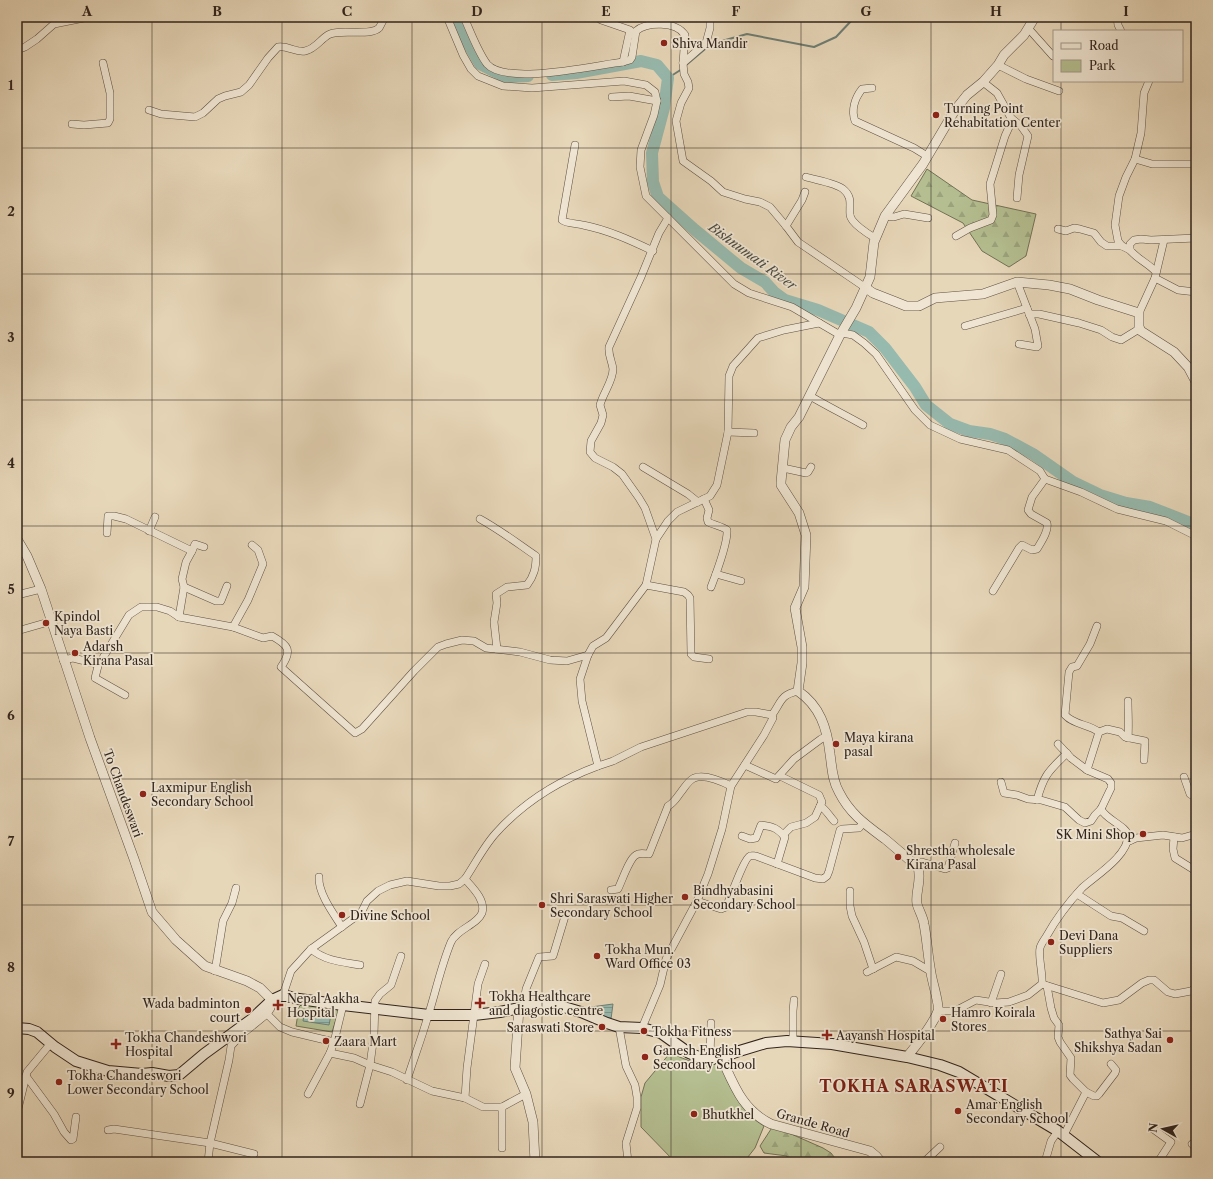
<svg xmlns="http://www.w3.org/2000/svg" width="1213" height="1179" font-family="'Libre Caslon Text',serif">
<defs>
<pattern id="forest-firs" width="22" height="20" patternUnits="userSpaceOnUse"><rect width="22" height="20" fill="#b4be90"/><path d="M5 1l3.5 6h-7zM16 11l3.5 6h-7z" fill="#9ba37c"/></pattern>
<pattern id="water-rules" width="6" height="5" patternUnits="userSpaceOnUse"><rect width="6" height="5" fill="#97baaf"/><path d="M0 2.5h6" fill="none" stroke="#7c978e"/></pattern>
</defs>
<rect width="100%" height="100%" fill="#e7d7b9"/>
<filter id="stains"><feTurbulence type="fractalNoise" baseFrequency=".005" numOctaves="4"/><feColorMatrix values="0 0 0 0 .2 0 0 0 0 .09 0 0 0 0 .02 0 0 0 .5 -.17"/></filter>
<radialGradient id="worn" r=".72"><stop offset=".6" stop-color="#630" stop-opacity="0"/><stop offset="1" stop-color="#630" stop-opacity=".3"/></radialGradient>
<g fill="url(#forest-firs)" stroke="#727156">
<path d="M927 169 972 200 1036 214 1026 256 1009 267 982 251 963 223 911 196Z"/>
<path d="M773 1126 823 1148 831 1153 838 1162H788L787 1156 764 1153 760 1146Z"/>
</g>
<g fill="#b4be90" stroke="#727156">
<path d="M308 1004 339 1010 332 1032 296 1026 299 1007 301 1005Z"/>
<path d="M670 1053C687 1060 701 1067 720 1064 730 1087 740 1112 764 1126L755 1148 744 1162H675L641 1127V1097L645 1083Z"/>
</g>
<g fill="url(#water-rules)" stroke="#6e7e75">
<path d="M613 1004 611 1019 591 1011V1007Z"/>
<path d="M305 1010 331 1015 329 1025 303 1021Z"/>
</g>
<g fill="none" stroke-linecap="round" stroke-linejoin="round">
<g stroke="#6e7e75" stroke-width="2">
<path d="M685 66 711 44 747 34 814 47 836 37 852 20 853 17"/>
<path d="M668 78 682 69"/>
</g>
<g stroke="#97baaf" stroke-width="12">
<path d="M453 17 480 64 505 77 528 76"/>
<path d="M552 75 576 73 641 61 657 65 668 78 664 108 652 153 653 182 658 197 695 230 741 268 765 282 774 292 785 300 818 310 869 332 885 348 915 387 926 405 950 424 969 431 990 434 1005 439 1033 454 1073 482 1100 495 1126 503 1150 507 1196 525"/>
</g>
<g stroke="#5e5144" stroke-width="8">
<g id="minor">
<path d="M447 17 463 55 471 69 478 76 503 86 532 88 624 81 646 85 655 92 657 101 654 115 641 150 640 167 646 196 668 218 659 233 641 277 609 347C608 355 612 361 613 369 613 381 603 393 600 405L603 415 601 423 591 441 590 452 595 458 613 467 622 474 639 498 645 508 656 539"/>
<path d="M464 17C470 31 478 52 487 64 506 86 596 65 623 62L630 60 632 57 636 31C647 22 676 21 685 35L683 63 684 74 688 82 689 88 681 103 676 121 683 161 711 181 723 192 745 199 760 202 770 207 786 226 798 242 866 288"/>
<path d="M1117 17 1118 25 1121 31"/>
<path d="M601 20 630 30 623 62"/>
<path d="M1028 28 1053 56"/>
<path d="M17 50 25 47 37 39 54 24 84 18H93L96 17"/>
<path d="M683 63 706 43 710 28V17"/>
<path d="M998 65 1026 79 1059 91"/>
<path d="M872 88 862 89C855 98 851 110 855 121L914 148 927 156"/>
<path d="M612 97 629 96 657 101"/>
<path d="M149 110 161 114 195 117 203 113 218 99 225 96 241 92 249 85 268 58 278 47C287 45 296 53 305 51 315 49 320 40 328 35 340 28 370 37 379 28 381 25 383 20 385 17"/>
<path d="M1011 118 1021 126 1028 136 1019 175 1017 198"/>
<path d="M72 124 84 125 108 123 110 119V93L103 63"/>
<path d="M575 145 562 220C567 224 576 223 583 225 608 230 630 240 653 251"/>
<path d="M1135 159 1152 164H1192L1196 163"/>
<path d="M806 177C816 180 836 183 843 189 853 197 849 205 850 215 851 223 868 234 875 238"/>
<path d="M885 216 894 217 904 214 928 218"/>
<path d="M668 218 734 284 749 293 792 307 840 335"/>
<path d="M786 226 802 200 805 192"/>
<path d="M1058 229 1066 231 1074 228 1080 229 1094 233 1101 242 1107 246H1122"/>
<path d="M956 236 970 228 991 220 993 215 990 184 1005 136 1010 125 1011 118 997 93 983 82"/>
<path d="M1130 250 1122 246 1118 241 1115 225 1119 196 1126 177 1135 159 1141 133 1144 93 1149 81"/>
<path d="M1156 272C1148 263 1137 259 1130 250V244L1134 240 1141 239 1151 240 1196 238"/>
<path d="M1155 278 1178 290 1196 292"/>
<path d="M1017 282 1035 329 1038 346 1037 347 1019 344"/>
<path d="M1139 313 1155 278 1164 240"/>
<path d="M1029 314H1039L1079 323 1101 330 1112 337 1121 340 1139 329"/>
<path d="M965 326 1027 308"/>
<path d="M842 333 853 335 864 343 876 354 915 410 930 425 960 439 1008 450 1040 471 1045 479 1032 497 1028 510 1031 514 1047 523C1049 531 1041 542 1037 549L1032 550 1022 545 1019 548 993 591"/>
<path d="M810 396C827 406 845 415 863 425"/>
<path d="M728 432 754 433"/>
<path d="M643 467 688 494 698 502"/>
<path d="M783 468 806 473 808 472 811 467"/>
<path d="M1045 479 1081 492 1117 509 1166 521 1196 536"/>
<path d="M704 499 709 510 707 518 708 522C714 525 721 526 727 530 728 542 716 574 711 587"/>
<path d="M480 519C500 530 517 543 536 556 536 568 534 576 527 585L507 587 496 594 497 603 494 622 497 649"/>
<path d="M149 531 155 517"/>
<path d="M107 533 108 516H114L126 519 192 551 186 562 182 579 184 587 179 617"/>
<path d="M192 551 195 544 204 547"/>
<path d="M716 574 741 581"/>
<path d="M646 585 684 592 688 595 690 598 691 654 694 657 709 659"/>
<path d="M184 587 216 601H221L227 586"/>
<path d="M17 595 41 589"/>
<path d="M233 627 248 600 263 564 258 550 252 545"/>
<path d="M17 631 52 621"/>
<path d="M63 660 73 658 97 664 101 661 129 615 141 607H157L170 611 179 617 233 627 263 638 272 636C288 645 293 650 281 667L355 733 362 729 414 671 438 647 446 644 462 640 474 641 486 648 520 652 550 660 567 661 588 655"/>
<path d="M99 662 95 678 125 695"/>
<path d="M1099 732 1107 729 1120 732 1125 737 1145 741 1144 760"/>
<path d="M1128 738C1129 725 1128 713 1128 701"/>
<path d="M1058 744 1071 758 1087 770"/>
<path d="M745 765 776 779 794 759 821 739 827 736"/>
<path d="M598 766 613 761 641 747 747 712H756L772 715"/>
<path d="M780 776 819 795 822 802 815 817 806 823 791 827 783 835"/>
<path d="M1184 777 1190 794 1196 798"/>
<path d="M1001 782 1004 793 1017 795 1028 799 1041 800 1065 807 1079 820 1085 823 1091 821 1095 815 1101 809 1111 788V783L1108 779 1087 770 1099 732C1088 724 1074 725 1065 715L1069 672 1072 667 1077 666 1090 644 1097 626"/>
<path d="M1037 800C1044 774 1049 771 1067 753"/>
<path d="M820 806C826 809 829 816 834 821"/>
<path d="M742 836 750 839 756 838 761 825C773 827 776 827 785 837L777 864"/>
<path d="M1174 837 1173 849 1175 858 1196 871"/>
<path d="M1127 842 1136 838 1163 835 1182 838 1196 834"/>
<path d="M918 867 922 862 945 869 948 868 955 843"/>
<path d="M319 877C318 893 333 913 342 927"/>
<path d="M611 890 618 889C622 881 629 859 636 855 640 852 644 854 649 854L668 806C674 803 677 797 681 792 685 787 688 781 694 778 704 774 721 781 731 786"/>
<path d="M850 891V906L852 916 864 942 873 969"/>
<path d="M1077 894 1111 916 1122 918 1144 931"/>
<path d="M697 901 721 909 726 907C730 899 744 858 750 856 751 855 754 856 756 856L815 878 823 879 827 876 829 871 840 830 842 829 859 828 863 823"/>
<path d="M311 949C325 961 343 962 360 965"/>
<path d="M215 971 223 921 232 903 236 888"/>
<path d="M867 972 896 957 913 961 930 971"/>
<path d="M1042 984 1103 1003 1119 1000 1142 983 1149 980H1154L1168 992 1175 994 1191 991 1196 987"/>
<path d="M1047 986 1051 1008 1054 1018 1059 1025 1058 1037 1060 1042 1071 1058 1070 1075 1073 1079 1086 1092 1064 1135"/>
<path d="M283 995 291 971 311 949 361 913 367 901 378 891 390 885 407 881 439 886H450L459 884 465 879C475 864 484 846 496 833 523 803 560 780 598 766L582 701 580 679 588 655 593 646 606 638 646 585 656 539 668 521 677 512 710 496 717 485 728 432 729 376 733 366 758 338 784 330 819 323"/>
<path d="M991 1003 1001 974"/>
<path d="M523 1008 526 989 539 957 553 956 566 913"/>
<path d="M938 1011H955L976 1000 995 1003 1009 1002 1028 995 1042 984C1043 974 1038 956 1040 948 1041 944 1044 940 1046 937 1056 919 1068 903 1082 888 1095 876 1128 856 1128 836 1127 826 1106 820 1101 809"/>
<path d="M267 1014 280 1027 292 1032 334 1042"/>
<path d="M619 1027 626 1066 635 1085 637 1097V1108L626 1143 628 1162"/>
<path d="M642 1028 660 985 666 959 697 901 708 874 722 829 731 786 764 735 773 718 772 715C782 701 780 695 798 691"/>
<path d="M793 1042V1011L794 1000"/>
<path d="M330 1053 354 1058 370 1065 392 1072 432 1091 465 1098 483 1107H502L526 1094"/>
<path d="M710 1059 711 1023"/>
<path d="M26 1076 54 1114 64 1132 71 1140 73 1139 76 1117"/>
<path d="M407 1080C414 1058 422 1037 428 1016 436 991 441 966 451 942 457 929 477 925 482 913 486 900 472 887 465 879"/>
<path d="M1086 1092 1094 1096H1097L1099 1094 1115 1073 1116 1070 1111 1064"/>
<path d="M308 1094 330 1053 334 1042 343 1005"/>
<path d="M465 1098 467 1068 478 984 485 964"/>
<path d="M360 1104 370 1065 374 1035 375 1001 380 994 391 985 401 956"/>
<path d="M502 1107V1148"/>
<path d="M17 1113 27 1072 51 1043"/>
<path d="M1153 1129 1171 1142 1160 1159 1164 1162"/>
<path d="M108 1130 114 1129 210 1143 254 1154"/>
<path d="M1196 1141 1192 1144 1196 1148"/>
<path d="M17 1157 20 1162"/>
<path d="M208 1162 210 1143 229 1060 231 1046 241 1035 267 1014 271 1008 272 1000"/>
<path d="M924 1162 940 1147"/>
<path d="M1045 1162 1051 1141 1058 1131"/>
</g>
</g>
<g stroke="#5e5144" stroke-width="10">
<g id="tertiary">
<path d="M866 288 873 293 896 302 906 306H919L935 298 983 294 1017 282 1049 285 1070 289 1098 300 1139 313V327L1141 331 1174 352 1188 367 1196 382"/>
<path d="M17 539 27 556 41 589 90 738 134 859 152 912 176 940 205 966 247 981 260 988 272 1000"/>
<path d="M519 1008 515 1068 526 1094 533 1122 535 1162"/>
<path d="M721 1057C734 1085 742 1110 771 1124L870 1151 876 1156 881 1162"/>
<path d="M907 1057C917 1044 932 1027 938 1011 940 1006 932 981 931 973 928 957 927 940 924 924 923 917 919 911 917 904 915 891 922 882 918 867 907 858 896 848 885 839 866 825 850 814 839 792 832 780 832 767 830 754 827 728 820 706 798 691L802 663V647L795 608 804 587 806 535 799 513 781 485V482L785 440 791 427 799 417 840 335 856 308 870 277 874 242 885 216 923 164 955 110 967 95 983 82 998 65 1004 55 1024 35 1035 17"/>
</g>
</g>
<g stroke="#31241d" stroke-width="12">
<path id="secondary" d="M17 1028 29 1029 37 1032 55 1047 76 1061 108 1071 142 1074 152 1073 169 1076 179 1075 204 1054 252 1019 272 1000 283 995 299 999 343 1005 429 1015H474L500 1012 539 1004 557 1005 581 1012 607 1023 619 1027 642 1028 661 1033 689 1053 696 1056 710 1059 726 1056 736 1052 766 1043 787 1041 832 1044 907 1057 940 1065 959 1072 1058 1131 1098 1162"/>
</g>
<use href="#minor" stroke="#efe5d2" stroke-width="7"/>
<use href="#tertiary" stroke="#efe5d2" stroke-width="9"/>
<use href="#secondary" stroke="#efe5d2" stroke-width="10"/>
</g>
<path fill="none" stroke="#31241d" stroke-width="1" stroke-opacity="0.55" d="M152 17V1162M282 17V1162M412 17V1162M542 17V1162M671 17V1162M801 17V1162M931 17V1162M1061 17V31M1061 81V1162M17 148H1196M17 274H1196M17 400H1196M17 526H1196M17 653H1196M17 779H1196M17 905H1196M17 1031H1196"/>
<g fill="#8f2418" stroke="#efe5d2" stroke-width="1.5">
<circle cx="664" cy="43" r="4"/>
<circle cx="936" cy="115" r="4"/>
<circle cx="46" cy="623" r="4"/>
<circle cx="75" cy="653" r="4"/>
<circle cx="836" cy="744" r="4"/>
<circle cx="143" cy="794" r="4"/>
<circle cx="1143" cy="834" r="4"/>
<circle cx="898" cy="857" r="4"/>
<circle cx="685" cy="897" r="4"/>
<circle cx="542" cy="905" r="4"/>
<circle cx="342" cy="915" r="4"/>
<circle cx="1051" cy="942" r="4"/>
<circle cx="597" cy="956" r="4"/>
<path d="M478 997h4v4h4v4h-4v4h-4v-4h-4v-4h4z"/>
<path d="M276 999h4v4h4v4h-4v4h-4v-4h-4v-4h4z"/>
<circle cx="248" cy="1010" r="4"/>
<circle cx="943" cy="1019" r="4"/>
<circle cx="602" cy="1027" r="4"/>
<circle cx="644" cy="1031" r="4"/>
<path d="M825 1029h4v4h4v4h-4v4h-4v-4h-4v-4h4z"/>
<circle cx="1170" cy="1040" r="4"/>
<circle cx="326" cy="1041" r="4"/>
<path d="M114 1038h4v4h4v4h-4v4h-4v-4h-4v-4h4z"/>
<circle cx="645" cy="1057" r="4"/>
<circle cx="59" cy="1082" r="4"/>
<circle cx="958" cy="1111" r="4"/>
<circle cx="694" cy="1114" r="4"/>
</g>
<g text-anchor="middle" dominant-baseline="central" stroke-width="3.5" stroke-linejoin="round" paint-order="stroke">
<g font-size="12" fill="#31241d" stroke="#efe5d2" text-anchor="start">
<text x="672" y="43">Shiva Mandir</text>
<text x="944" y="108">Turning Point<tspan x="944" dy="14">Rehabitation Center</tspan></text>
<text x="54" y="616">Kpindol<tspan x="54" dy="14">Naya Basti</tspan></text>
<text x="83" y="646">Adarsh<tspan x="83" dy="14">Kirana Pasal</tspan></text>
<text x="844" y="737">Maya kirana<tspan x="844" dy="14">pasal</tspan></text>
<text x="151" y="787">Laxmipur English<tspan x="151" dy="14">Secondary School</tspan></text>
<text x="1135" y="834" text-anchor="end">SK Mini Shop</text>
<text x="906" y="850">Shrestha wholesale<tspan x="906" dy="14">Kirana Pasal</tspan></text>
<text x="693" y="890">Bindhyabasini<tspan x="693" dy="14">Secondary School</tspan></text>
<text x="550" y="898">Shri Saraswati Higher<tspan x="550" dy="14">Secondary School</tspan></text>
<text x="350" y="915">Divine School</text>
<text x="1059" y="935">Devi Dana<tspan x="1059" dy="14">Suppliers</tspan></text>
<text x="605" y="949">Tokha Mun.<tspan x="605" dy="14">Ward Office 03</tspan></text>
<text x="489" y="996">Tokha Healthcare<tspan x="489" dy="14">and diagostic centre</tspan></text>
<text x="287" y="998">Nepal Aakha<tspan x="287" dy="14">Hospital</tspan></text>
<text x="240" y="1003" text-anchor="end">Wada badminton<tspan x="240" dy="14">court</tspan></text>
<text x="951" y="1012">Hamro Koirala<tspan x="951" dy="14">Stores</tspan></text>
<text x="594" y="1027" text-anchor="end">Saraswati Store</text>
<text x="652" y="1031">Tokha Fitness</text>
<text x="1162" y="1033" text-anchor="end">Sathya Sai<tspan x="1162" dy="14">Shikshya Sadan</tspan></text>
<text x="836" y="1035">Aayansh Hospital</text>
<text x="125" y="1037">Tokha Chandeshwori<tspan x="125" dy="14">Hospital</tspan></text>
<text x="334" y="1041">Zaara Mart</text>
<text x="653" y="1050">Ganesh English<tspan x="653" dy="14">Secondary School</tspan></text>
<text x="67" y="1075">Tokha Chandeswori<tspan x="67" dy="14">Lower Secondary School</tspan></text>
<text x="966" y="1104">Amar English<tspan x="966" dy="14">Secondary School</tspan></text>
<text x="702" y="1114">Bhutkhel</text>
</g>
<g font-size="12" fill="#31241d" stroke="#efe5d2">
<text transform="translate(123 793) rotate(70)">To Chandeswari</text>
<text transform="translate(813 1123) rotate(16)">Grande Road</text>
</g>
<g font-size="13" font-style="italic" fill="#4a4a42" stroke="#efe5d2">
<text transform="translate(753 256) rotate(36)">Bishnumati River</text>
</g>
<g font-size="16" font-weight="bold" letter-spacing="1" fill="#7a1f14" stroke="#efe5d2">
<text x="914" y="1086">TOKHA SARASWATI</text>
</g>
</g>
<rect width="1213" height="1179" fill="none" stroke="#e7d7b9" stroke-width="44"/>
<rect x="1053" y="30" width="130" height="52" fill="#efe5d2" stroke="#a3988a"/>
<rect x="1061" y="43" width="20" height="6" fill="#efe5d2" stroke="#a3988a"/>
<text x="1089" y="50" font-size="12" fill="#31241d">Road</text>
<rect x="1061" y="60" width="20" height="12" fill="#b4be90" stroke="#a3988a"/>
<text x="1089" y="70" font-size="12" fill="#31241d">Park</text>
<g transform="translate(1163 1129) rotate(278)" stroke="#efe5d2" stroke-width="3" paint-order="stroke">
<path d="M0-3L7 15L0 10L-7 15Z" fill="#31241d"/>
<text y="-6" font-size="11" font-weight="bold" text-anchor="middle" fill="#31241d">N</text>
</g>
<rect x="22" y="22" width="1169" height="1135" fill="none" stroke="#31241d" stroke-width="1.5"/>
<g font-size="13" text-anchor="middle" font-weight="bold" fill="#31241d">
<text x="87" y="16">A</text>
<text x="217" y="16">B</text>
<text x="347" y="16">C</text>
<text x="477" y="16">D</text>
<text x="606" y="16">E</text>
<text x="736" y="16">F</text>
<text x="866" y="16">G</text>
<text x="996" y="16">H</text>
<text x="1126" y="16">I</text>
<text x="11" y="90">1</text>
<text x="11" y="216">2</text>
<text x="11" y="342">3</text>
<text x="11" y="468">4</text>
<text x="11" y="594">5</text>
<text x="11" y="720">6</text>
<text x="11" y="846">7</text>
<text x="11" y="972">8</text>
<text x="11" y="1098">9</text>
</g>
<rect width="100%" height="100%" filter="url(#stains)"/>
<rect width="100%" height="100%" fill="url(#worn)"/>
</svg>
